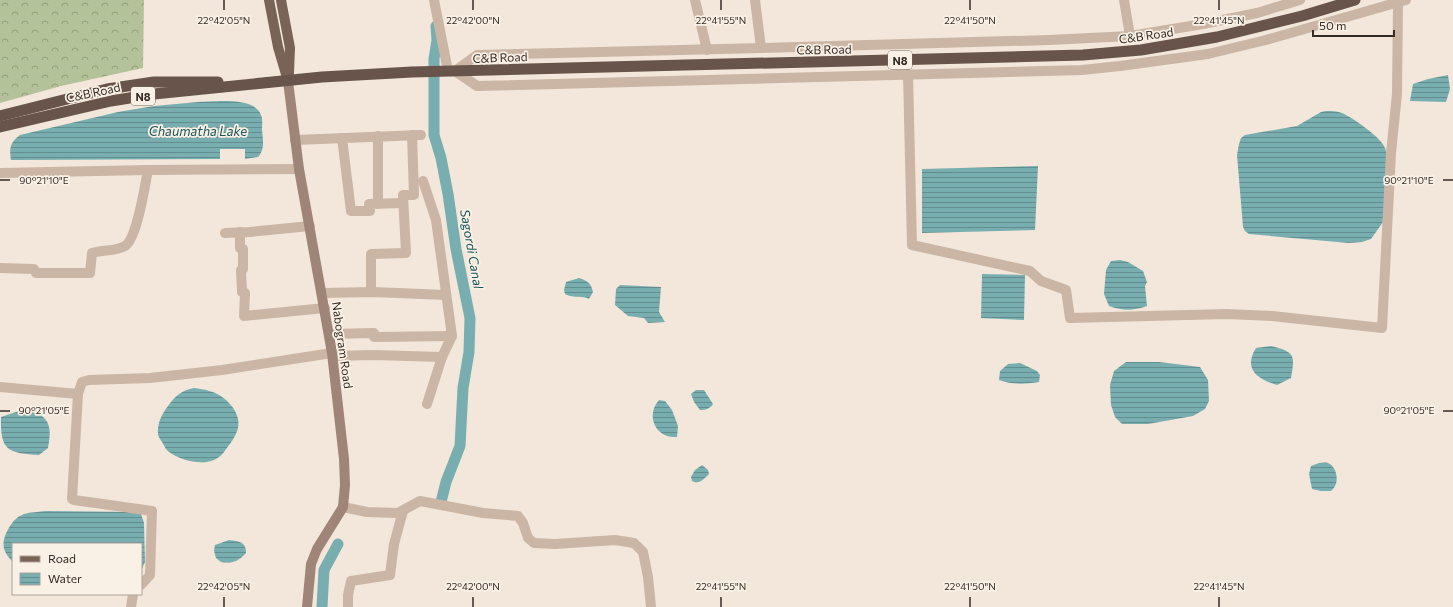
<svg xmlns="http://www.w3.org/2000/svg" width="1453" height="607" font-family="Commissioner,sans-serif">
<defs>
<pattern id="forest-crowns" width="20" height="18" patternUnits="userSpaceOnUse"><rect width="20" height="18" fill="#b4c299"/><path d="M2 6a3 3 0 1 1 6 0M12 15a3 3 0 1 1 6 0" fill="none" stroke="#939e7d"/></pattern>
<pattern id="water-rules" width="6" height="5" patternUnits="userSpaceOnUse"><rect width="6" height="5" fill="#78aeb0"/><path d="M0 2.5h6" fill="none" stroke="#638e8f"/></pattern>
</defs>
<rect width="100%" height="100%" fill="#f2e7da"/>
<path fill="url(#forest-crowns)" d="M0 0H144L143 68 61 86 0 103Z"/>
<g fill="url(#water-rules)">
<path d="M1448 75 1450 89 1446 102 1410 101 1413 84 1428 79Z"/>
<path d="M198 102C214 102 254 96 261 115 263 119 262 126 262 130 263 140 265 149 258 157L245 159V149H220V159L11 160C9 149 10 142 20 135L118 112 154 106Z"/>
<path d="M1326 111C1332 111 1336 111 1342 113 1353 118 1379 136 1384 146 1386 149 1386 153 1387 156L1383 222 1371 239 1362 242 1349 243 1249 234 1245 231 1243 227 1237 155 1239 144 1241 138 1245 135 1297 126 1321 112Z"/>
<path d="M1038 166 1035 230 922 233V169Z"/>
<path d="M1120 260 1128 262 1143 271 1147 282 1145 286 1147 306C1132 311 1124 311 1109 306L1104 294 1106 270 1111 261Z"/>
<path d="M982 274 1025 275 1024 320 981 318Z"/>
<path d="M579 278C588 281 591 283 593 292L589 299C583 295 574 299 565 294L564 290 566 282Z"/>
<path d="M620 285 661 287 659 312 665 322 648 323 644 318 628 316 615 305 616 289Z"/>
<path d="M1271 346C1295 352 1295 355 1291 378L1277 385C1257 379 1243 369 1256 348Z"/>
<path d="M1126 362H1159L1200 367 1208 380 1209 401 1205 409 1193 416 1165 421 1148 424H1122L1115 417 1111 405 1110 385 1114 371Z"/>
<path d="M1020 363 1037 371 1040 375 1039 382C1024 384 1013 385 999 380L1000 371 1008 364Z"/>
<path d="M194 388C199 389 205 389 209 391 224 394 242 412 238 428 236 437 229 445 224 452 212 469 183 462 169 452 166 450 164 445 162 442 160 439 158 436 158 434 157 423 162 414 168 406 175 396 182 390 194 388Z"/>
<path d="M696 390H704L713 404C710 409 705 410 700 410L694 402 691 394Z"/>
<path d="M659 400 665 401 672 410 678 426 677 437C656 439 645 416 659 400Z"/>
<path d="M31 411C35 413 41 414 43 417 52 424 50 438 48 448L39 455C9 453 0 452 1 417L16 412Z"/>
<path d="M1319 463C1322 463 1325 462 1328 463 1336 466 1339 479 1335 486 1334 488 1332 490 1331 491H1321L1312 489 1309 474 1311 466Z"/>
<path d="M702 465 708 470 709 474C704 479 699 485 692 481L691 477 695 470Z"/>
<path d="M46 511 135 512 141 514 144 523 145 562 141 571V544H13V562C1 550 1 541 10 526 14 520 17 517 24 514 31 512 39 512 46 511Z"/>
<path d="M229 540C239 541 246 542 246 553 239 561 232 564 221 562L216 558 214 551 215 545Z"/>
</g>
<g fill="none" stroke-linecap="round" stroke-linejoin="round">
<g stroke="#78aeb0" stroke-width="11">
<path d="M436 26 437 40 434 59V135L441 158 448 194 456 249 470 318 469 352 463 388 460 446 446 482 441 502"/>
<path d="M322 607 324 570 338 544"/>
</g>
<g stroke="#cbb6a5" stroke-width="10">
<path d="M434 0 448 71"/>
<path d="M695 0 707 50"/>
<path d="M755 0 761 48"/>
<path d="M1124 0 1130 36"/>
<path d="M1300 0 1257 13 1203 24 1130 36 1049 40 761 48 477 55 455 71 477 86 1082 70 1120 66 1208 54 1266 40 1406 0"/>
<path d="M908 74 912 245 1030 271 1041 281 1066 290 1070 318 1227 314 1272 316 1382 328 1391 153 1397 94 1398 2"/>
<path d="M378 136V204"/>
<path d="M342 138 351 211H370L369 204 403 203"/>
<path d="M295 140 421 135"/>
<path d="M0 173 148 170 299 169"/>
<path d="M423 181 436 220 452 336 442 357 427 404"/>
<path d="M240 232V248L243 249V269L241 270 242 292 245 293 244 316 325 308"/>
<path d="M225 233 250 232 310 226"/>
<path d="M0 268 34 269 36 273H90L92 253C103 249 115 252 125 246 137 239 145 185 148 170"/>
<path d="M371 292V254L406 253 403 195H414L412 135"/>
<path d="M322 293 373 292 446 295"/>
<path d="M329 334 374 333V337L452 336"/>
<path d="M333 356 373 355 442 357"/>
<path d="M0 387 78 394 82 382 89 380 150 378 222 370 332 353"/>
<path d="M78 394 72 499 74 500 152 511 150 575 141 585"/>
<path d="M343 507 367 512 398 513 420 501 483 513 518 516 523 523 528 538 534 543 555 544 615 540 634 543 643 552 648 577 651 607"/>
<path d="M131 607 133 594"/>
<path d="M348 607V595L351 581 390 575 394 544 403 511"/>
</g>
<path stroke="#9f8577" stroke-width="10" d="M288 81 299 169 332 353 344 459 345 485 343 507 317 549 311 564 307 607"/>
<g stroke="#796357" stroke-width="10">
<path d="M269 0 278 47 288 81"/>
<path d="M281 0 290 48 289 73"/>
</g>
<g stroke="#68544a" stroke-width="11">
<path d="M0 116 107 89 154 82H218"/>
<path d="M0 127 111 101 154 94 322 77 412 72 1083 55 1141 50 1217 37 1302 16 1355 0"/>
</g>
</g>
<path fill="none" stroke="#362c27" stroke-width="1.5" d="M224 0V10M473 0V10M721 0V10M970 0V10M1219 0V10M0 180H10M1443 180H1453M0 411H10M1443 411H1453M224 597V607M473 597V607M721 597V607M970 597V607M1219 597V607"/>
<g text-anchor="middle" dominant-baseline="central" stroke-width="3.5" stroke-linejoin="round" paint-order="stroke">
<g fill="#faf1e6" stroke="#716760" stroke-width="1">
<rect x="888" y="51" width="24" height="18" rx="3"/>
<rect x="131" y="87" width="24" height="18" rx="3"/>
</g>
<g font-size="11" font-weight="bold" fill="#362c27">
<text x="900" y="60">N8</text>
<text x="143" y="96">N8</text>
</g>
<g font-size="12" fill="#362c27" stroke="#faf1e6">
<text transform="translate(1146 35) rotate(-8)">C&amp;B Road</text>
<text transform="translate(824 49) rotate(-1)">C&amp;B Road</text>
<text transform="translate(500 57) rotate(-2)">C&amp;B Road</text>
<text transform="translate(93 92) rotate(-12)">C&amp;B Road</text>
<text transform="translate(343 345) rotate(82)">Nabogram Road</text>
</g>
<g font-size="13" font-style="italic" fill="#1b5559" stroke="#faf1e6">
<text x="198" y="131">Chaumatha Lake</text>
<text transform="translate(472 249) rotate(80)">Sagordi Canal</text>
</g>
</g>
<g font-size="10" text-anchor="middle" fill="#362c27" stroke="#faf1e6" stroke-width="3.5" stroke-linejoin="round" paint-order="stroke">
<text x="224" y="24">22°42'05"N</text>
<text x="473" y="24">22°42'00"N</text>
<text x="721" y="24">22°41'55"N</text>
<text x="970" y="24">22°41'50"N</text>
<text x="1219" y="24">22°41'45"N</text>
<text x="1409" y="184">90°21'10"E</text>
<text x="44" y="184">90°21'10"E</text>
<text x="1409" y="414">90°21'05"E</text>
<text x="44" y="414">90°21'05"E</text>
<text x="224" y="590">22°42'05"N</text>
<text x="473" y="590">22°42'00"N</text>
<text x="721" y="590">22°41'55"N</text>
<text x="970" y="590">22°41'50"N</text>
<text x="1219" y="590">22°41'45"N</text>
</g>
<rect x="12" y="543" width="130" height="52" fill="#faf1e6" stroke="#aca29a"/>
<rect x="20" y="556" width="20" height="6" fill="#796357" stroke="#aca29a"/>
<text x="48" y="563" font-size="12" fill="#362c27">Road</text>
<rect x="20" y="573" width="20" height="12" fill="url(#water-rules)" stroke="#aca29a"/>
<text x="48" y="583" font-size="12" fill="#362c27">Water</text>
<path d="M1313 30v6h81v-6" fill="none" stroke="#362c27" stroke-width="2"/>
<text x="1319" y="30" font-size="12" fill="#362c27" stroke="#faf1e6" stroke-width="3" paint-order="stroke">50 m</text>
</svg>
